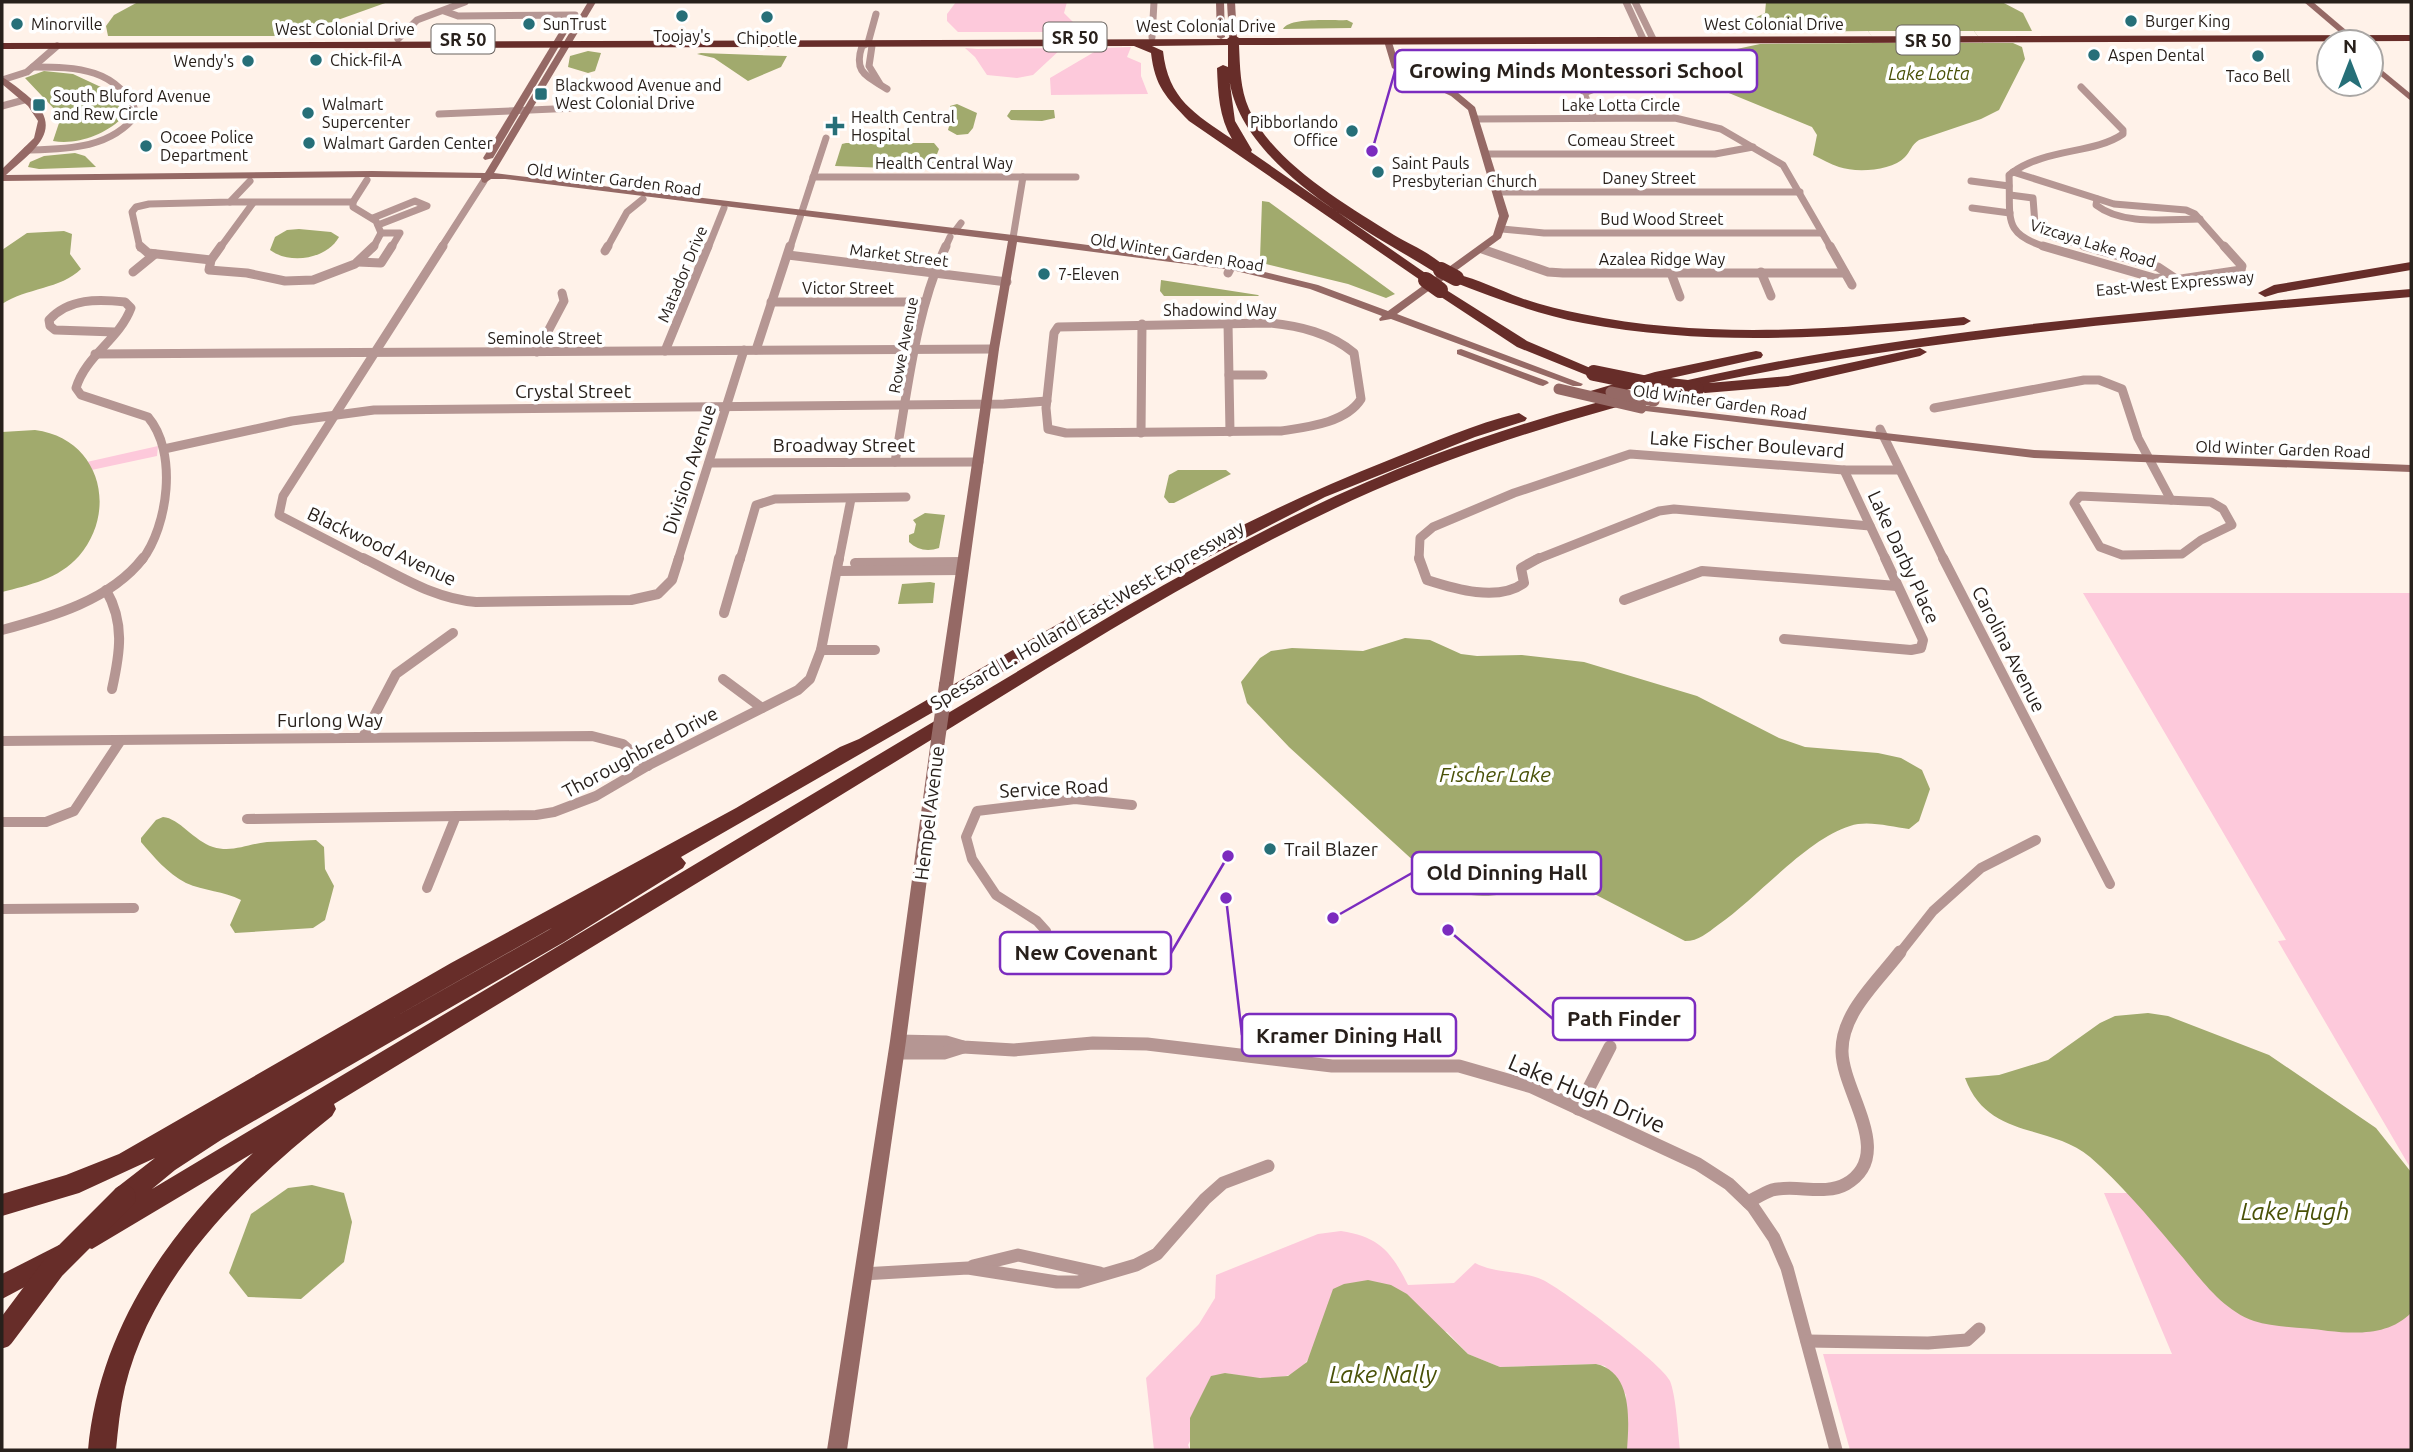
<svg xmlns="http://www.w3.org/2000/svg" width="2413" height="1452" font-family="Ubuntu,sans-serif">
<rect width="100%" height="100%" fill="#fff2e9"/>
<g fill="#fdc9db">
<path d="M956 2H1067L1064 13 1074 23 1077 32H958L947 21V14Z"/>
<path d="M1131 47 1127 57 1141 63V76L1148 94 1051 95 1050 78 1101 48Z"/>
<path d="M965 48 977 49 1062 48 1033 75 1017 78 987 75 975 57Z"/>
<path d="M158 446 157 456 68 475 69 466Z"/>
<path d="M2083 593H2411V1169L2278 941 2286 940Z"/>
<path d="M2104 1193H2411V1450H1850L1823 1354H2172Z"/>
<path d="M1341 1231C1379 1237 1391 1251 1408 1285L1454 1283 1475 1263C1496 1274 1521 1270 1543 1280 1562 1289 1663 1364 1670 1381 1676 1396 1678 1432 1680 1450H1627L1626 1395 1605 1366 1596 1364 1500 1367 1468 1354 1447 1332 1327 1310C1320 1325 1315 1349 1307 1361 1290 1387 1249 1377 1225 1373L1188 1445 1190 1450H1154L1146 1378 1199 1324 1215 1298 1216 1275 1318 1234Z"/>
</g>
<g fill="#a1aa6d">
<path d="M138 2H388L293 36H108L106 26 114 15Z"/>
<path d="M1766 2H2002L2023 13 2032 31H1974L1983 43H2013L2022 47 2025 59 1999 110 1981 119 1919 140C1911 145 1911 151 1905 157 1892 171 1856 173 1839 167 1830 164 1822 159 1813 155L1817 135 1812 127 1719 89 1707 83 1705 79C1716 68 1736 74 1751 70L1752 67 1737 64 1732 50 1760 44 1877 43 1868 31 1770 32 1759 31 1748 26 1751 20 1765 13Z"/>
<path d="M1347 20 1353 23 1351 28 1283 29C1290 17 1331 21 1347 20Z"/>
<path d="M588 51 601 53 595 71 588 73 568 67 570 56Z"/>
<path d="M701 53 787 56 781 67 748 81 714 58 697 54Z"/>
<path d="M44 71 73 74 103 88 121 108V119C104 135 77 145 53 141L60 120 58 113 25 78Z"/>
<path d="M957 104 977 113 973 128 968 134 957 135 948 130 953 112 950 106Z"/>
<path d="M1011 110H1054L1055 118 1042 121 1011 120 1007 116Z"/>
<path d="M846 143H934L939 149 934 162 930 164 886 168 835 166 842 144Z"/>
<path d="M75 153 85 156 96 167 39 169 28 167 30 162 44 156Z"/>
<path d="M1262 201 1269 202 1395 294 1386 298 1348 284 1262 263 1260 259Z"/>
<path d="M299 229 331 232 339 237C327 259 290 265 270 250L275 237 287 230Z"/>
<path d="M64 231 72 234 70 254 81 269C61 289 26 288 2 304V250L27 233Z"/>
<path d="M1161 280 1258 295 1259 296H1164L1160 291Z"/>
<path d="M35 430C99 438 119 509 79 556 59 579 29 585 2 592V432Z"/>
<path d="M1178 470H1226L1231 474 1174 503H1169L1164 497 1169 475Z"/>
<path d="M925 513 945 515 939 548C928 552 917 550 909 542V535L914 533 916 524 913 520Z"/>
<path d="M930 582 935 583 933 603 898 604 902 584Z"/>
<path d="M1405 638 1430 640 1461 654 1477 656 1522 655 1584 662 1697 696 1779 738 1805 747 1878 753 1901 758 1922 770 1930 789 1919 821 1909 829C1891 827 1868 820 1850 826 1807 839 1758 897 1718 925 1707 933 1699 941 1685 941L1579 886C1540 880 1507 900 1471 895 1461 894 1450 888 1440 885L1289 747 1247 703 1241 682 1260 658 1271 651 1292 648 1363 651Z"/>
<path d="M163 817C179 818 194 841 213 847 232 853 248 844 267 842 283 841 300 841 316 840L324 847 325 869 334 886 325 920 313 928 235 933 230 925 241 900C224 891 204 891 186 883 167 873 154 857 141 842V838L156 820Z"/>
<path d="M2148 1013 2168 1016 2269 1055 2376 1128 2411 1172V1313C2389 1335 2358 1334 2328 1331 2304 1327 2276 1328 2254 1321 2219 1309 2196 1272 2173 1246 2147 1215 2120 1183 2090 1157 2049 1123 1988 1140 1965 1078L1999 1075 2048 1060 2100 1023 2115 1016Z"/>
<path d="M312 1185 344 1193 352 1222 344 1262 301 1299 248 1297 229 1273 251 1214 288 1188Z"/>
<path d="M1368 1280 1391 1285 1407 1294 1468 1354 1500 1367 1596 1364C1633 1372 1629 1421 1627 1450H1190V1418L1211 1376 1225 1373 1260 1378 1288 1376 1307 1362 1333 1289 1344 1284Z"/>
</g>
<path fill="#fff2e9" d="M1868 31H1974L1983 43H1876Z"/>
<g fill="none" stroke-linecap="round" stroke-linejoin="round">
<g stroke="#b59693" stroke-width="7">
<path d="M1626 2 1643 39"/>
<path d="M1635 2 1653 39"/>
<path d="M444 11 458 16 575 15"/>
<path d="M876 14 868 43 862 46C853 73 867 76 887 89"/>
<path d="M1152 37 1154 2"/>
<path d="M398 39 417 20 465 2"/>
<path d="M868 43 872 46 869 66 880 84"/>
<path d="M2 80 27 72 57 46"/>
<path d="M2 106 24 100"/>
<path d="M439 114 576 108"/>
<path d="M1594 118 1584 93 1610 83"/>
<path d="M1477 119 1675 118 1721 129 1783 165 1831 248"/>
<path d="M27 150C67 149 111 149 137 114 118 68 77 67 33 67"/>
<path d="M1487 154H1715L1753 147"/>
<path d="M2013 172 2114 204 2186 210 2195 214 2225 248"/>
<path d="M2013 172 2009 175C2011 219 2001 234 2049 248"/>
<path d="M2013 172C2047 148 2094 154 2123 134V130L2081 87"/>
<path d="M813 177H1076"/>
<path d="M367 180 353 202V207L376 221 381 233 373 248"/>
<path d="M1971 181 2009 186"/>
<path d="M1498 192H1800"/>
<path d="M2010 195 2033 198 2035 224 2043 234 2091 248"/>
<path d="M2097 199 2096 205C2123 226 2168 219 2200 219"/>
<path d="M230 202H353"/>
<path d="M1972 208 2010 213"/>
<path d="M373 218 415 201 427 206 378 225"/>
<path d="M1502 229 1544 233H1822"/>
<path d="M955 231 961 223"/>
<path d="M381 233H400L391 248"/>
<path d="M1013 238 1023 177"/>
<path d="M140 248 132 212 136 207 149 204 230 202 250 181"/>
<path d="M220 248 253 203"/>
<path d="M441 248 484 181"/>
<path d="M607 248 627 212 643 199"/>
<path d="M708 248 724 208"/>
<path d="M790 248 826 138"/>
<path d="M945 248 950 237"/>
</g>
<g stroke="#b59693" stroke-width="9">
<path d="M140 246 148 253 211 260"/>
<path d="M221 246 211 260 209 270 247 273 285 281 313 280 355 264 374 246"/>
<path d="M1830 246 1852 285"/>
<path d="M2043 246 2154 278 2181 279 2241 270 2242 266 2224 246"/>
<path d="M2084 246 2158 267 2176 279"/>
<path d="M1482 249 1548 272 1563 273H1845"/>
<path d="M605 251 608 246"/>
<path d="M788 255 1007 282"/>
<path d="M358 262 381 263 392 246"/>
<path d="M133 272 155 254"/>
<path d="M1761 272 1771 296"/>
<path d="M1228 273 1235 259"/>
<path d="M1671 273 1680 297"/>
<path d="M771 302H925"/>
<path d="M1228 323 1230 432"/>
<path d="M1269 323C1300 326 1330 333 1354 353L1361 399C1346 423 1307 427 1281 431L1066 433 1048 429 1046 408 1054 333 1058 327Z"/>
<path d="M115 332 55 330 50 326 49 320C69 298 98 299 125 302L131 308C119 340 86 355 76 388L81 395 148 417C178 452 168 526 142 560"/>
<path d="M756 350 790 246"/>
<path d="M665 351 708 246"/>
<path d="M537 352 564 301 562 293"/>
<path d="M95 354 994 349"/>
<path d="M1229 375H1263"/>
<path d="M1934 408 2084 380H2099L2122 389 2138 438 2171 500"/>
<path d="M1880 429 1944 560"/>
<path d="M1141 433 1142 324"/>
<path d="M164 449 292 421 374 410 1004 404 1047 401"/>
<path d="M895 462C908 390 915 312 946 246"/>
<path d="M709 463 979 462"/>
<path d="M1844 470 1886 560"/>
<path d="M2080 496 2211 502 2223 509 2232 525 2201 540 2182 554 2122 555 2100 547 2074 503Z"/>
<path d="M366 560 279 515 283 496 443 246"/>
<path d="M678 560 744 350"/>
<path d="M740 560 756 505 775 499 906 497"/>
<path d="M839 560 851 499"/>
<path d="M1419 560 1420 538 1433 527 1514 493 1630 454 1844 470H1898"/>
<path d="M1535 560 1659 511 1674 509 1870 526"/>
</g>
<g stroke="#b59693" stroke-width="10">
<path d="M363 558C400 576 434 599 476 602L631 600 658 594 672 580 679 558"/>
<path d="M1419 558 1427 580C1455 589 1498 602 1524 583L1521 568 1539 558"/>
<path d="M1943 558 2110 884"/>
<path d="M855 563 964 562"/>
<path d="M837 571 963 570"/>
<path d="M106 590C125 623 120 653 112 689"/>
<path d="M1624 600 1702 571 1897 586"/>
<path d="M724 613 740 558"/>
<path d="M2 630C51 617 111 600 143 558"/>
<path d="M1784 639 1911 650 1921 648 1923 640 1885 558"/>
<path d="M821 650H875"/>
<path d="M723 679 762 708"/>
<path d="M363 737 396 674 453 633"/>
<path d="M2 741 592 736 623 744 648 766"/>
<path d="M247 819 536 815 554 812 596 796 649 765 798 690 810 679 821 650 839 558"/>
<path d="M2 822H46L74 811 121 740"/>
<path d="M427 888 456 816"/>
<path d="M2 909 134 908"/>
<path d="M1040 940 1046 931 1037 921 996 895 972 859 966 837 977 811 1075 799 1132 805"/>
<path d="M1899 954 1933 911 1981 868 2036 840"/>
</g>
<g stroke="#b59693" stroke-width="13">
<path d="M898 1041 946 1042 963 1047 1014 1050 1093 1043 1147 1044 1332 1066H1459L1532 1087 1698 1164 1729 1184 1753 1207 1774 1238 1787 1268 1836 1450"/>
<path d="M897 1053H944L963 1047"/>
<path d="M1578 1109 1610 1047"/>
<path d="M1748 1202C1756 1198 1764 1193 1772 1190 1795 1184 1825 1196 1846 1184 1896 1155 1843 1093 1842 1052 1841 1013 1878 981 1900 952"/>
<path d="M973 1266 1018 1255 1100 1273"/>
<path d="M862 1274 968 1268 1057 1282H1078L1136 1265 1157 1254 1205 1199 1223 1183 1268 1166"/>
<path d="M1807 1341 1928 1343 1967 1340 1979 1329"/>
</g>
<g fill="#956965" fill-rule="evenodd">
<path d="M588 2H596L494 173 1013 235 1232 264 1318 285 1388 311 1493 235 1499 216 1468 110 1451 96 1392 68 1384 41 1391 39 1399 65 1457 92 1475 107 1509 216 1501 238 1397 314 1583 384 1581 386H1573L1391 319 1380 321 1379 319 1382 316 1310 289 1232 270 1017 242 999 349 953 685 946 690 939 685 989 349 1008 241 505 179H491L485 183 482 182 481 178 372 177 2 181V169L34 138 38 121 28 106 2 84V77C11 82 21 90 29 97 67 130 32 151 6 175L372 171 485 173Z"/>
<path d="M1216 2H1224L1225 37 1221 39 1217 37Z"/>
<path d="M1227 2H1235L1237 37 1233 39 1229 37Z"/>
<path d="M2304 2H2313L2360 42H2351Z"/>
<path d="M564 29 568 31 493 158 485 160 483 158 560 31Z"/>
<path d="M2371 61 2411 94V101L2371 68Z"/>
<path d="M1461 349 1547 381 1549 383 1543 386 1539 385 1457 354V350Z"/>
<path d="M1641 405 2034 450 2411 465V472L2034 458 1637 410V406Z"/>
<path d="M938 735 945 740 906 1041 847 1450H827L890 1041 931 740Z"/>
</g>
<g fill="#672d29" fill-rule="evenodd">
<path d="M1233 34 1239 38 2411 35V41L1239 45C1240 66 1240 89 1249 109 1273 163 1345 204 1394 235 1411 245 1435 255 1448 270L1441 274 1436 273C1367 230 1239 166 1229 77L1235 121 1252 150 1251 152 1431 277 1433 280 1426 284 1189 121C1166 97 1155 87 1151 53L1134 46 2 49V43L1227 39ZM1152 46 1228 45V67L1223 65 1217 68C1218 93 1219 117 1232 139 1195 114 1168 99 1163 51Z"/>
<path d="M2411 262V270L2278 293 2265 297 2258 293 2274 285Z"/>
<path d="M1456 274C1478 279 1499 290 1521 298 1540 305 1562 310 1582 314 1708 340 1837 329 1964 317L1971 321 1964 325C1836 338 1709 347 1583 323 1537 314 1494 298 1451 281V275Z"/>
<path d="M1440 286 1527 341 1602 373 1594 378 1589 376 1517 347 1435 293V287Z"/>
<path d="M2411 289V297C2176 318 1941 335 1709 383L1788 376 1920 348 1927 352 1920 356 1788 386 1705 393 1700 391 1698 385C1588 414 1478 445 1373 491 1197 569 1036 677 872 776 693 886 513 995 334 1104L336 1109 332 1116C244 1186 153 1273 125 1387 120 1408 118 1429 116 1450H88C99 1331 167 1232 253 1153L92 1249 83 1246 79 1238 83 1230 122 1207 115 1205 112 1197 115 1189 155 1158 79 1193 2 1216V1194L66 1175 119 1154 451 963 736 808 840 747 859 739C1032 640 1203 533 1389 460 1432 443 1474 424 1519 413L1527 418 1525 421 1475 437 1325 497 1156 584 681 857 686 863 683 868 564 942 221 1140 175 1170 152 1189 1127 606C1224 550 1323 497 1428 457 1743 338 2079 318 2411 289ZM552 928 548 930 379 1026Z"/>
<path d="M1756 351 1761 352 1763 355 1761 358 1658 381 1592 400 1584 395 1587 392 1655 372Z"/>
<path d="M59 1245 68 1248 72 1256 68 1264 2 1299V1274Z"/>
</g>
<g stroke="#956965" stroke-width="11">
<path d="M1559 389 1641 408"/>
<path d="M1611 392 1654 401"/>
</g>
<path stroke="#956965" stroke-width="14" d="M938 740 946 685"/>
<g stroke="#672d29" stroke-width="16">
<path d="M1441 270 1456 278"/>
<path d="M1426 280 1440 290"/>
<path d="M1594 373 1643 383 1696 389"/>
</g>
<path stroke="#672d29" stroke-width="24" d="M2 1336 53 1268 124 1197"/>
</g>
<g fill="#266f78" stroke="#fff" stroke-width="2.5">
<circle cx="682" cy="16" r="7"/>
<circle cx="767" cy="17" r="7"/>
<circle cx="2131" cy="21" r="7"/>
<circle cx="17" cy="24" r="7"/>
<circle cx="529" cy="24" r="7"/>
<circle cx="2094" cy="55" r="7"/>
<circle cx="2258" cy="56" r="7"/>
<circle cx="316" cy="60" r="7"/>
<circle cx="248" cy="61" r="7"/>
<rect x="534" y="87" width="14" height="14" rx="3.5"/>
<rect x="32" y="98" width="14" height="14" rx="3.5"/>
<circle cx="308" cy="113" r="7"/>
<path d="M831.5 115.5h7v7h7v7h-7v7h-7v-7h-7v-7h7z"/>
<circle cx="1352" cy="131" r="7"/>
<circle cx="309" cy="143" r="7"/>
<circle cx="146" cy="146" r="7"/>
<circle cx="1378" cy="172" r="7"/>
<circle cx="1044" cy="274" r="7"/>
<circle cx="1270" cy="849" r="7"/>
</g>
<g text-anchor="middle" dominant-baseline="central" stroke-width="7" stroke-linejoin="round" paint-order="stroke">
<g font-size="16" fill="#28201b" stroke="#fff" text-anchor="start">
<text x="2145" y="21">Burger King</text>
<text x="31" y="24">Minorville</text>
<text x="543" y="24">SunTrust</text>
<text x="682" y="36" text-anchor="middle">Toojay's</text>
<text x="767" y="38" text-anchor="middle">Chipotle</text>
<text x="2108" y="55">Aspen Dental</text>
<text x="330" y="60">Chick-fil-A</text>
<text x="234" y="61" text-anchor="end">Wendy's</text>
<text x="2258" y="76" text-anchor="middle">Taco Bell</text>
<text x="555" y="85">Blackwood Avenue and<tspan x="555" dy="18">West Colonial Drive</tspan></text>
<text x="53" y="96">South Bluford Avenue<tspan x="53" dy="18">and Rew Circle</tspan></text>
<text x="322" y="104">Walmart<tspan x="322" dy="18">Supercenter</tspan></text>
<text x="851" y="117">Health Central<tspan x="851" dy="18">Hospital</tspan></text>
<text x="1338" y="122" text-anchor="end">Pibborlando<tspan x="1338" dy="18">Office</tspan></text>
<text x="160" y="137">Ocoee Police<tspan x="160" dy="18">Department</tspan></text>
<text x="323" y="143">Walmart Garden Center</text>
<text x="1392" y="163">Saint Pauls<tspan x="1392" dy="18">Presbyterian Church</tspan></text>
<text x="1058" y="274">7-Eleven</text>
</g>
<g font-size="16" fill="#28201b" stroke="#fff">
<text x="1774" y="24">West Colonial Drive</text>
<text x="1206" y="26">West Colonial Drive</text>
<text x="345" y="29">West Colonial Drive</text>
<text x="1621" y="105">Lake Lotta Circle</text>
<text x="1621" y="140">Comeau Street</text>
<text x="944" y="163">Health Central Way</text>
<text x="1649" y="178">Daney Street</text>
<text transform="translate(614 179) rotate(7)">Old Winter Garden Road</text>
<text x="1662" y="219">Bud Wood Street</text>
<text transform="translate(2093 243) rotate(17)">Vizcaya Lake Road</text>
<text transform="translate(1177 252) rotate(9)">Old Winter Garden Road</text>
<text transform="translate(899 255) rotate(7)">Market Street</text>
<text x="1662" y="259">Azalea Ridge Way</text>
<text transform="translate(682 274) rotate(-67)">Matador Drive</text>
<text transform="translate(2175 283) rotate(-5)">East-West Expressway</text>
<text x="848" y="288">Victor Street</text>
<text x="1220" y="310">Shadowind Way</text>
<text x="545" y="338">Seminole Street</text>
<text transform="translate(903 345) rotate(-79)">Rowe Avenue</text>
<text transform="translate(1720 402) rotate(8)">Old Winter Garden Road</text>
<text transform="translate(2283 449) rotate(2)">Old Winter Garden Road</text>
</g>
<g fill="#fff" stroke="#68635f" stroke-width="2">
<rect x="1043.5" y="22.5" width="63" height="29" rx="5"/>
<rect x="431.5" y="24.5" width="63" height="29" rx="5"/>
<rect x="1896.5" y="25.5" width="63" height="29" rx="5"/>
</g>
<g font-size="18" font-weight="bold" fill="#28201b">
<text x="1075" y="37">SR 50</text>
<text x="463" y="39">SR 50</text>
<text x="1928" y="40">SR 50</text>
</g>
<g font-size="18" font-style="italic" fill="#495107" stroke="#fff">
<text x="1929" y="73">Lake Lotta</text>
</g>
<g font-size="19" fill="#28201b" stroke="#fff">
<text x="573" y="391">Crystal Street</text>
<text transform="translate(1747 444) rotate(4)">Lake Fischer Boulevard</text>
<text x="844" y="445">Broadway Street</text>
<text transform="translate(689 469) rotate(-72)">Division Avenue</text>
<text transform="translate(382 546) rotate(25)">Blackwood Avenue</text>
<text transform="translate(1904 557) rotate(65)">Lake Darby Place</text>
<text transform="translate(1087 615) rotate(-30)">Spessard L. Holland East-West Expressway</text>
<text transform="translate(2009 649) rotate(63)">Carolina Avenue</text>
<text x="330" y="720">Furlong Way</text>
<text transform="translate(640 752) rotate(-28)">Thoroughbred Drive</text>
<text transform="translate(1054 788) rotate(-3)">Service Road</text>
<text transform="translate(929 813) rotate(-83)">Hempel Avenue</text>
</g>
<g font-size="19" fill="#28201b" stroke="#fff" text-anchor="start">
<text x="1284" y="849">Trail Blazer</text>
</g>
<g font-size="21" font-style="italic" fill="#495107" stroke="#fff">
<text x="1495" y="774">Fischer Lake</text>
</g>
<g font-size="23" fill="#28201b" stroke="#fff">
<text transform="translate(1587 1093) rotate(23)">Lake Hugh Drive</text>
</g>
<g font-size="24" font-style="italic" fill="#495107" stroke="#fff">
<text x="2295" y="1211">Lake Hugh</text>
<text x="1383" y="1374">Lake Nally</text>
</g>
</g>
<path fill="none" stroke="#7b2cbf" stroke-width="2.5" d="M1372 151L1395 71M1333 918L1412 873M1228 856L1171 953M1448 930L1553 1019M1226 898L1242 1035"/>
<g fill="#7b2cbf" stroke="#fff" stroke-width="2.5">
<circle cx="1372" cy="151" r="7"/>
<circle cx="1333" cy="918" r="7"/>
<circle cx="1228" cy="856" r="7"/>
<circle cx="1448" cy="930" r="7"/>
<circle cx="1226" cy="898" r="7"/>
</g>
<g fill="#fff" stroke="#7b2cbf" stroke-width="2.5">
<rect x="1395" y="50" width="362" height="42" rx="7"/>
<rect x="1412" y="852" width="189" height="42" rx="7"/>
<rect x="1000" y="932" width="171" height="42" rx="7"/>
<rect x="1553" y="998" width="142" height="42" rx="7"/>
<rect x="1242" y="1014" width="214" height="42" rx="7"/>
</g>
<g font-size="21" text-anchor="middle" font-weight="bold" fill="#28201b">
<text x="1576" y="78">Growing Minds Montessori School</text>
<text x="1507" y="880">Old Dinning Hall</text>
<text x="1086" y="960">New Covenant</text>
<text x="1624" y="1026">Path Finder</text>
<text x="1349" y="1043">Kramer Dining Hall</text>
</g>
<rect width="2413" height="1452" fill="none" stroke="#28201b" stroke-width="7"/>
<g transform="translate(2350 63)"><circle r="33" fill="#ffffff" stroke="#a9a6a4" stroke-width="2"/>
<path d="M0-5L12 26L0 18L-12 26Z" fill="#266f78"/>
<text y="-10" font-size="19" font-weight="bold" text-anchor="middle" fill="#28201b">N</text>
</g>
</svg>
